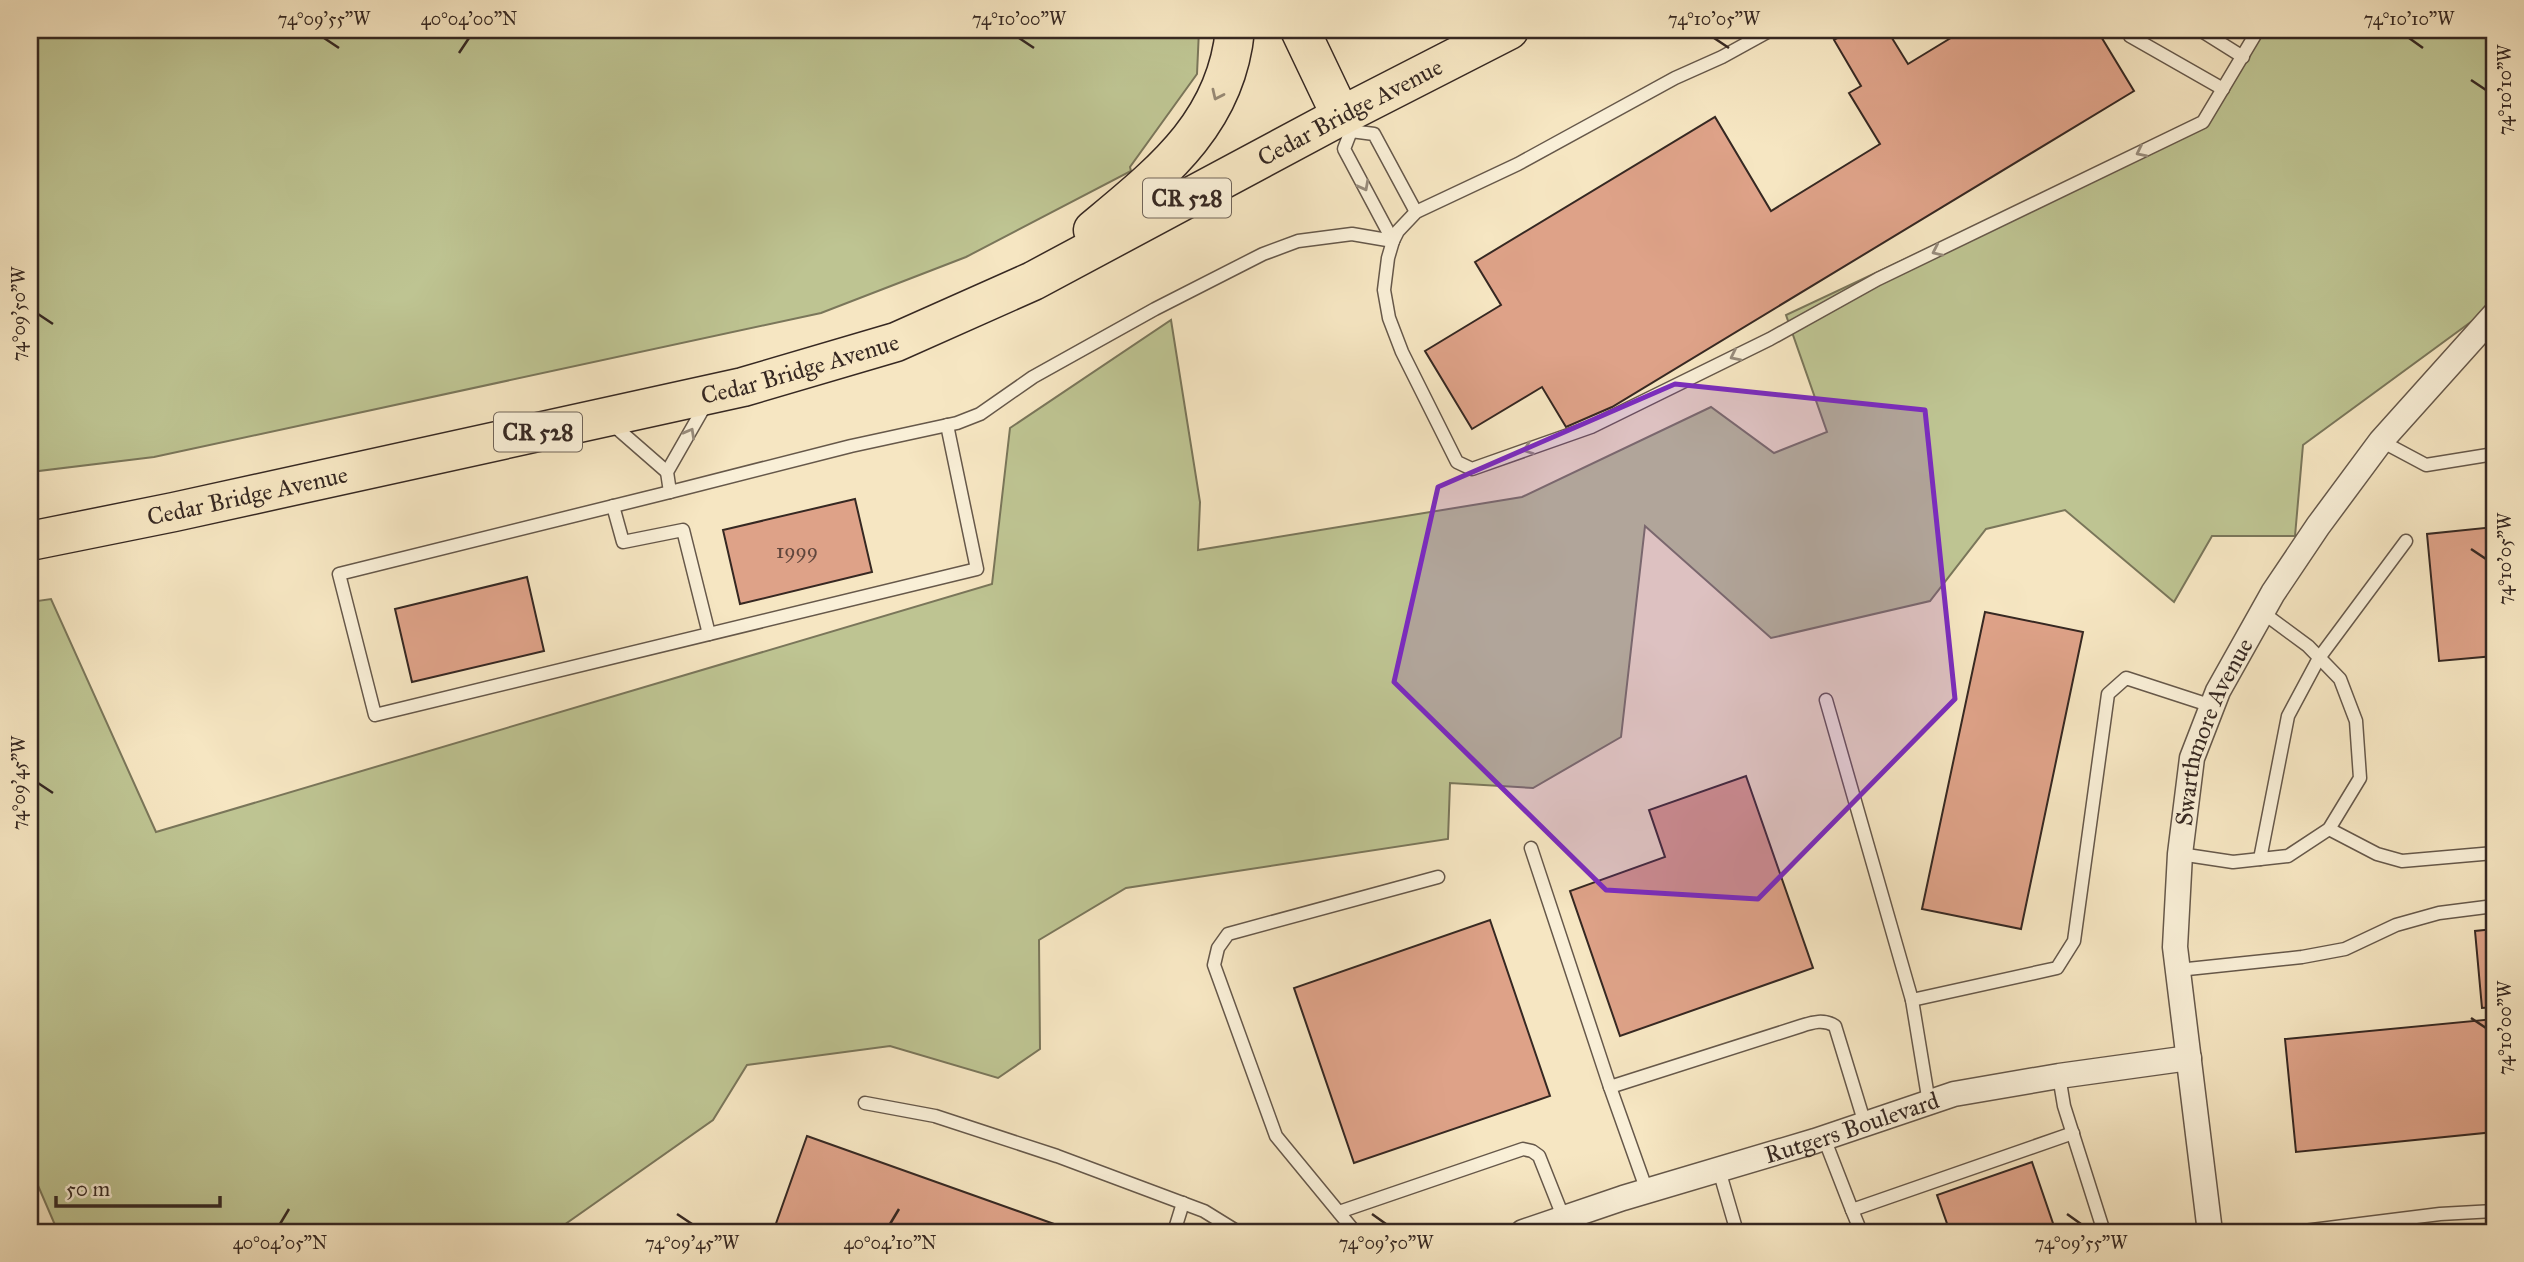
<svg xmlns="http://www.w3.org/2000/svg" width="2524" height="1262" font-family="'IM FELL Great Primer',serif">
<rect width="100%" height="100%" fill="#f6e6c2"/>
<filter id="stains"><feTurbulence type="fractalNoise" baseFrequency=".00286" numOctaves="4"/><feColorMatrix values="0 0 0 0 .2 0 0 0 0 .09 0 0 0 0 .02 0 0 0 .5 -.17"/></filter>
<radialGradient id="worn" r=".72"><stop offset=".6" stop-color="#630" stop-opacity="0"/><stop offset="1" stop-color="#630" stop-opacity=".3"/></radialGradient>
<g fill="#bec492" stroke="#7a765a" stroke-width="2">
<path d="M30 30H1199L1197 74 1130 167 1131 171 966 257 821 313 154 457 30 472Z"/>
<path d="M2256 30H2494V305L2303 445 2295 536H2212L2174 602 2065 510 1986 529 1930 601 1771 638 1645 526 1621 737 1533 788 1450 783 1448 839 1126 888 1039 940 1040 1049 998 1078 890 1046 747 1065 713 1120 554 1232H58L30 1167V602L51 599 156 832 992 584 1010 428 1171 320 1200 502 1198 550 1522 497 1711 407 1774 453 1827 432 1786 315 2197 122Z"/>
</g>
<g fill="#dea288" stroke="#362822" stroke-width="2">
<path d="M1852 30H1887L1908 64 1964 30H2097L2134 91 1612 407 1566 427 1542 387 1472 429 1425 351 1501 305 1475 262 1715 117 1771 211 1880 144 1849 93 1861 86 1834 40Z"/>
<path d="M855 499 872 572 740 604 723 530Z"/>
<path d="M2494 527V656L2439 661 2427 534Z"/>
<path d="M527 577 544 651 412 682 395 609Z"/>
<path d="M1985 612 2083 632 2021 929 1922 909Z"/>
<path d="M1746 776 1813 968 1620 1036 1570 891 1665 857 1649 810Z"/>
<path d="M1490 920 1550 1096 1354 1163 1294 988Z"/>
<path d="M2494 929V1007L2482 1008 2475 931Z"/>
<path d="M2494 1019V1132L2296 1152 2285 1039Z"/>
<path d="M807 1136 1071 1230V1232H773Z"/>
<path d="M2032 1162 2056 1232H1950L1937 1195Z"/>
</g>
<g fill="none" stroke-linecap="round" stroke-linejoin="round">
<g stroke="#66584a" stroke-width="15">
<g id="lane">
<path d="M1771 30 1722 57 1675 78 1518 164 1416 212 1398 231 1393 241 1388 258 1384 290 1389 318 1402 352 1457 462 1472 469 1591 427 1770 339 1878 279 2203 122 2258 30"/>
<path d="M2200 30 2243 57"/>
<path d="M2130 36 2223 89"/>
<path d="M1351 131 1344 149 1393 241"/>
<path d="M1351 131 1374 134 1416 212"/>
<path d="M707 402 667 472 670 492 851 446 957 423 980 414 1033 377 1155 309 1263 254 1298 241 1352 234 1393 241"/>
<path d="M612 424 667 472"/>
<path d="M2381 441 2426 465 2494 454"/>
<path d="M670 492 339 574 375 715 977 569 947 425"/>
<path d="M613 506 623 542 683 530 709 634"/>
<path d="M1826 700 1912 1000 2057 968 2074 941 2108 694 2126 678 2212 706"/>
<path d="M2329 829 2377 854 2402 861 2494 853"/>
<path d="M1531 848 1610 1087"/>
<path d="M2180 854 2233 862 2288 856 2329 829 2360 778 2356 721 2340 679 2308 646 2262 612"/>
<path d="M2260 859 2288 716 2319 658 2406 541"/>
<path d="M2178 970 2302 957 2345 949 2396 925 2439 913 2494 906"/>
<path d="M1912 1000 1929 1103"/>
<path d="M2059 1076 2064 1106 2104 1232"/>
<path d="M865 1103 935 1116 1057 1156 1204 1211 1238 1232"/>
<path d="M1824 1138 1852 1210 2073 1133"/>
<path d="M1719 1170 1737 1232"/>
<path d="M1647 1191 1610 1087 1801 1026C1813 1022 1824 1019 1835 1026L1865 1124"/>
<path d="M1852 1210 1861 1232"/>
<path d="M1339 1212 1523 1149 1532 1151 1539 1156 1564 1219"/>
<path d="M1174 1232 1183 1203"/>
<path d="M1355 1232 1276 1136 1214 965 1218 948 1228 934 1438 877"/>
<path d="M2296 1232 2440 1214 2494 1211"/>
</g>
</g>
<g stroke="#66584a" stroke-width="27">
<g id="street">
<path id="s1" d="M1523 1232 1623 1198 1815 1141 1954 1094 2059 1076 2189 1058"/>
<path id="s2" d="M2210 1232 2175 947 2180 854 2192 758 2218 691 2273 593 2318 526 2381 441 2494 315"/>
</g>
</g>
<g stroke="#362822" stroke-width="41">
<g id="primary">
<path d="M1300 30 1341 116"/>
<path d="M1093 230C1160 174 1226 124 1235 30"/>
<path id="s3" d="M30 541 174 512 743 387 896 342 1033 281 1341 116 1509 30"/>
</g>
</g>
<use href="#lane" stroke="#f9efd7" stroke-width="12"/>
<use href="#street" stroke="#f9efd7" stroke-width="24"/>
<use href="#primary" stroke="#f6e6c2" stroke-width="38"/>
</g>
<defs><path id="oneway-chevron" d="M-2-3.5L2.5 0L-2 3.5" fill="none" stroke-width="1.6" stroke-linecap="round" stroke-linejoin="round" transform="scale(1.75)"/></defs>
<use stroke="#968772" href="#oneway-chevron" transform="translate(1217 95) rotate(115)"/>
<g stroke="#988c7c">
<use href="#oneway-chevron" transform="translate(2141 152) rotate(154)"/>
<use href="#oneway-chevron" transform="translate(1364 186) rotate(62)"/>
<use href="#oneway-chevron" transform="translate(1937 251) rotate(155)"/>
<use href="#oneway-chevron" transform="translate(1735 356) rotate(154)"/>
<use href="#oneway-chevron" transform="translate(690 433) rotate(-61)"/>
<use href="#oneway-chevron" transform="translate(1528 449) rotate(160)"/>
</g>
<path fill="#7b2cbf" fill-opacity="0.2" stroke="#7b2cbf" stroke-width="5" stroke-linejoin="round" d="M1675 384 1925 410 1955 699 1758 899 1606 890 1394 682 1438 487Z"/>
<path fill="none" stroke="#362822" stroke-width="2.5" d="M324 38 339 48M1019 38 1034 48M1714 38 1729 48M2409 38 2423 48M459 53 469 38M2471 80 2486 90M38 314 53 324M2471 549 2486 559M38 783 53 793M2471 1018 2486 1028M677 1214 692 1224M1372 1214 1386 1224M2067 1214 2081 1224M280 1224 289 1209M890 1224 899 1209"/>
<g text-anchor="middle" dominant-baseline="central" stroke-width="5" stroke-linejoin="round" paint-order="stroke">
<g font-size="21" fill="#60463c">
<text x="797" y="551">1999</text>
</g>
<g fill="#f9efd7" stroke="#706458" stroke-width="2">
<rect x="1143" y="178.5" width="88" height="39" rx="5"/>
<rect x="494" y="412.5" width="88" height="39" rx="5"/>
</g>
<g font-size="23" font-weight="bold" fill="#362822">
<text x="1187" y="198">CR 528</text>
<text x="538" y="432">CR 528</text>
</g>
<g font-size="24" fill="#362822" stroke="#f9efd7">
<text stroke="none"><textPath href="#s3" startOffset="1398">Cedar Bridge Avenue</textPath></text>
<text stroke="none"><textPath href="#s3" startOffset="789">Cedar Bridge Avenue</textPath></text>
<text stroke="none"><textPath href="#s3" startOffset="222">Cedar Bridge Avenue</textPath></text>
<text stroke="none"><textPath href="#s2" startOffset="508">Swarthmore Avenue</textPath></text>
<text stroke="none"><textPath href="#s1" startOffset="345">Rutgers Boulevard</textPath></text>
</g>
</g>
<rect width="2524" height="1262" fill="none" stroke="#f6e6c2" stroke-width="77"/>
<path d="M56 1196v10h164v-10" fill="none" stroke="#362822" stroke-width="3.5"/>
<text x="66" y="1196" font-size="21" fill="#362822" stroke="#f9efd7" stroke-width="5" paint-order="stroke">50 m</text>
<rect x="38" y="38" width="2448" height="1186" fill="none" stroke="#362822" stroke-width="2.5"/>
<g font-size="18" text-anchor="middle" fill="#362822">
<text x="324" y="25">74°09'55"W</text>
<text x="469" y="25">40°04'00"N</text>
<text x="1019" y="25">74°10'00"W</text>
<text x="1714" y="25">74°10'05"W</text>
<text x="2409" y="25">74°10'10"W</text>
<text transform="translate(2505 90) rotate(-90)" y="6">74°10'10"W</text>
<text transform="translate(19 314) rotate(-90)" y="6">74°09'50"W</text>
<text transform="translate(2505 559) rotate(-90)" y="6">74°10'05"W</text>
<text transform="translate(19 783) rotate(-90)" y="6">74°09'45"W</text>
<text transform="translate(2505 1028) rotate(-90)" y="6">74°10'00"W</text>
<text x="280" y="1249">40°04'05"N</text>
<text x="692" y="1249">74°09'45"W</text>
<text x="890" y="1249">40°04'10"N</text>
<text x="1386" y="1249">74°09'50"W</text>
<text x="2081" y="1249">74°09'55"W</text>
</g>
<rect width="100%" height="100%" filter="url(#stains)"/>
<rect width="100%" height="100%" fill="url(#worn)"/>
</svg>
